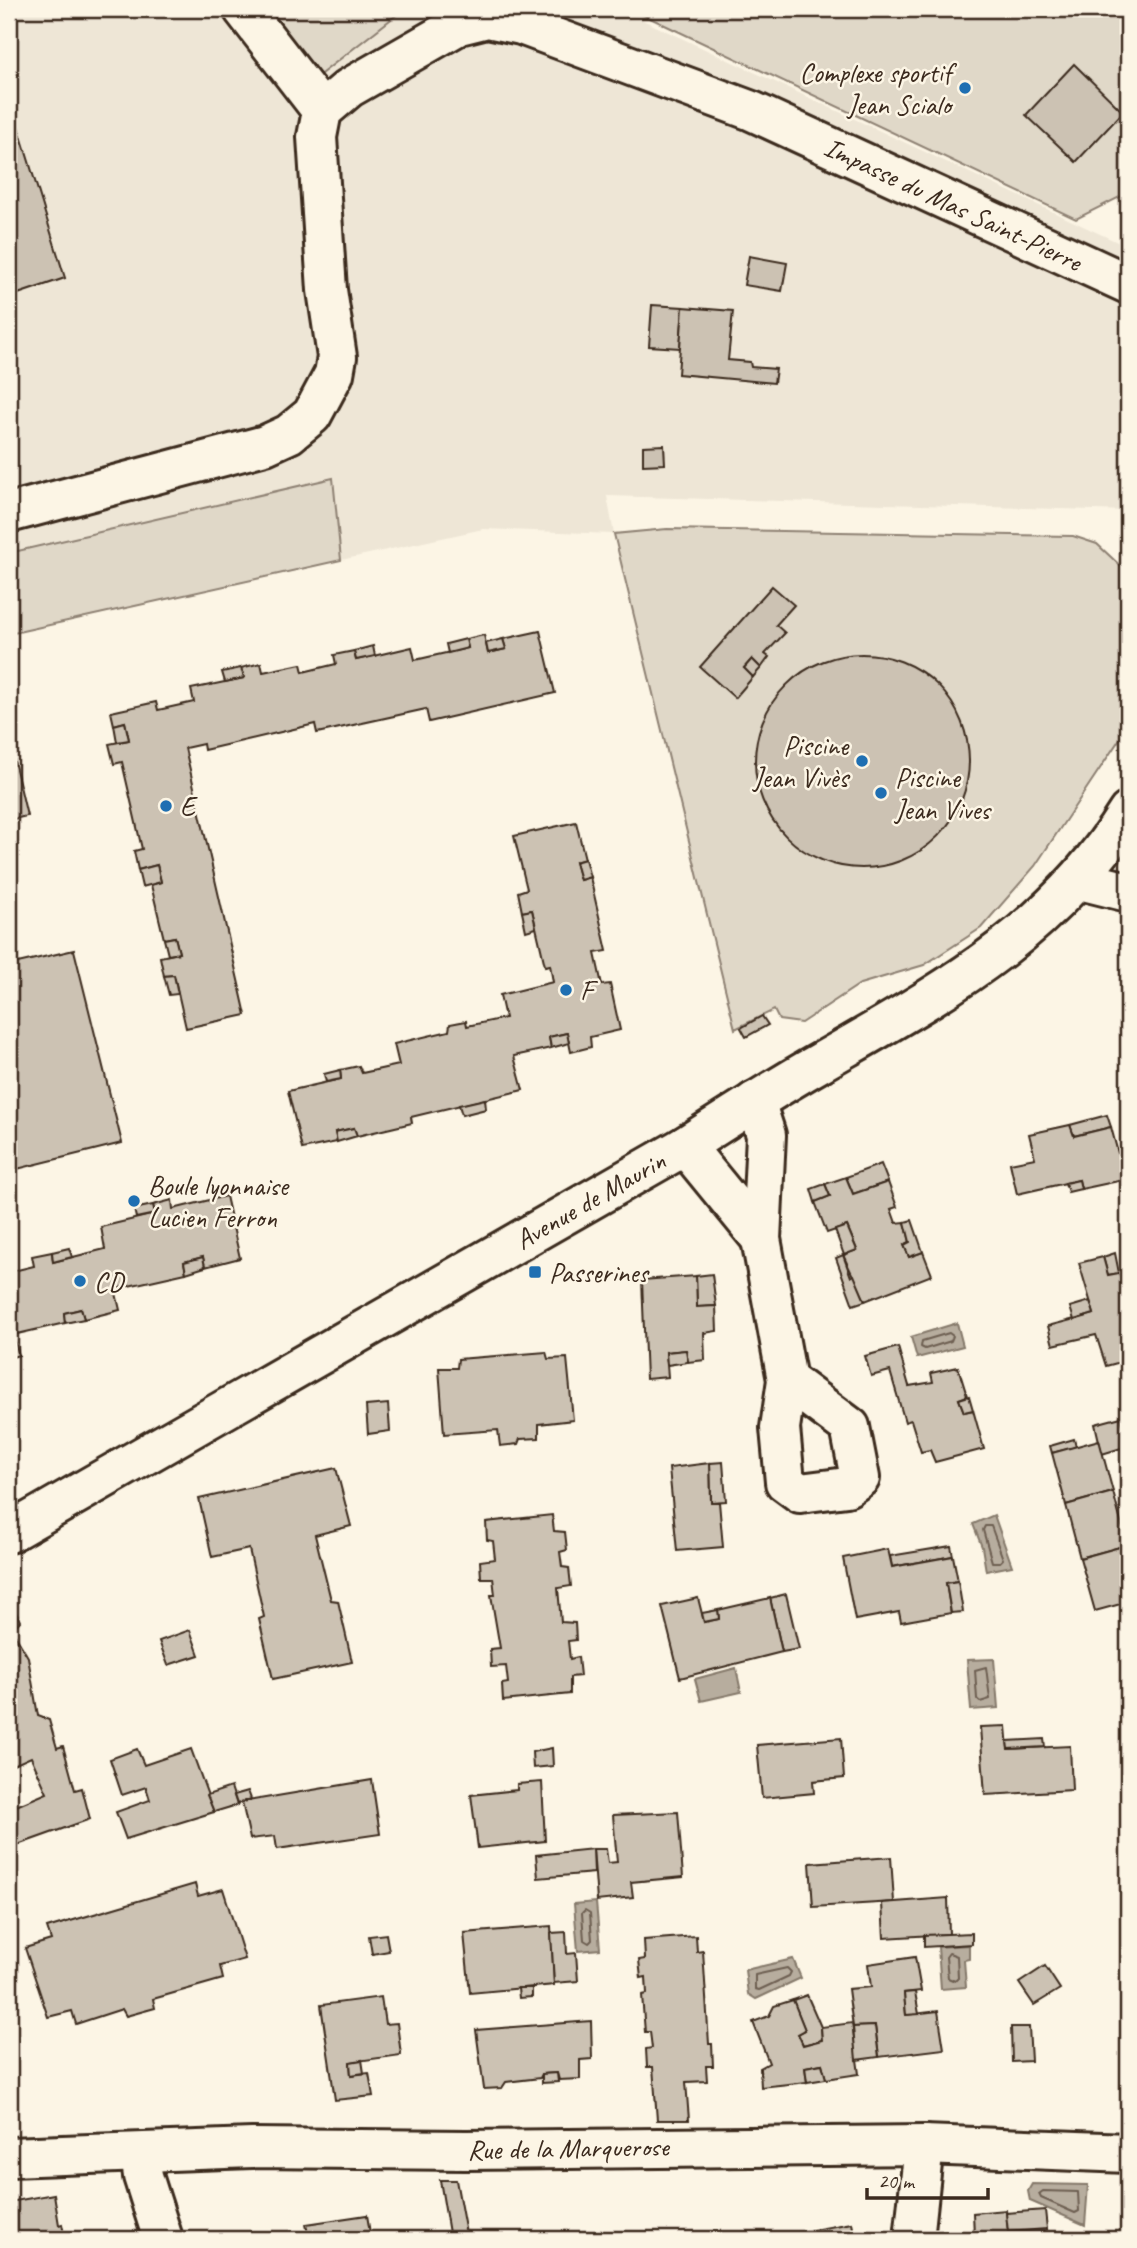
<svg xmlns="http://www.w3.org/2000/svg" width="1137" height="2248" font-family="Caveat,sans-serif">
<rect width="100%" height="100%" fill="#fcf5e5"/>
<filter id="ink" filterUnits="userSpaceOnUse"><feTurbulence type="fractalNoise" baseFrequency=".0143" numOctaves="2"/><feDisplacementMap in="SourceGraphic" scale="14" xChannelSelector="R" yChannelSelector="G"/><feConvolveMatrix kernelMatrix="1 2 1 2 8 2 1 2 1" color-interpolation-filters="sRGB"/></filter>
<g filter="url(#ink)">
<path fill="#eee6d6" d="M9 9H265L317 76 404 9H619L1128 247V511L607 496 614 534 483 529 341 560 332 478 9 553Z"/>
<g fill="#e0d8c8" stroke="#8e8173" stroke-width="2">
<path d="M265 9H404L317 77Z"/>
<path d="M631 9H1128V193L1076 219Z"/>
<path d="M333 478 341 560 9 634V553Z"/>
<path d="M667 529 1073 536 1097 544 1128 573V713L1121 737 1035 866 981 928 924 965 860 984 801 1023 779 1020 774 1010 735 1029 614 534Z"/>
</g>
<g fill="#b7ad9e" stroke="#85796b" stroke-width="2">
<path d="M957 1323 963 1346 917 1358 911 1337Z"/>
<path d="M994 1515 1012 1566 986 1571 982 1547 973 1524Z"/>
<path d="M994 1659 998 1708 971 1710 967 1660Z"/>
<path d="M736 1668 741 1692 701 1701 695 1679Z"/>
<path d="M596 1902 600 1949 578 1951 574 1904Z"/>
<path d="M969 1945V1959L964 1960 966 1987 941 1989 938 1947Z"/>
<path d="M793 1959 801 1978 756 1999 748 1994 745 1970Z"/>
<path d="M1032 2184 1088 2185 1085 2225 1030 2201 1028 2191Z"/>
</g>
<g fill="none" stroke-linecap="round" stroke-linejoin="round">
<g stroke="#6d5e51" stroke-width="2">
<path d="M949 1333 953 1336 951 1341 925 1349 921 1347 922 1341Z"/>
<path d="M985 1526H991L1003 1559 1000 1562H992L983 1530Z"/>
<path d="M986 1667 990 1699 980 1702 977 1699 975 1670Z"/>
<path d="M585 1910 590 1913 592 1940 589 1943 584 1940 582 1913Z"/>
<path d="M949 1953 957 1956 958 1978 955 1981 948 1978 946 1957Z"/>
<path d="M787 1968 791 1972 789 1976 759 1990 755 1989V1975Z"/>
<path d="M1043 2191 1078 2192 1079 2211 1075 2213 1041 2198 1039 2194Z"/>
</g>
</g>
<g fill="#ccc2b3" stroke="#3b2a1e" stroke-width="2">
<path d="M1074 64 1123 112 1076 162 1026 115Z"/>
<path d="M9 97 65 278 9 297Z"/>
<path d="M749 256 787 263 782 291 744 285Z"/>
<path d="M652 305 683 307 680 348 649 346Z"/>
<path d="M683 307 733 311 728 360 750 362 751 367 776 369 774 383 678 374Z"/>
<path d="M664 445 665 464 643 465V446Z"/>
<path d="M772 586 794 605 776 625 785 633 765 654 769 657 761 668 752 659 744 668 753 677 735 698 700 667Z"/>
<path d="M540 631 555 693 429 722 426 709 317 733 315 724 204 750 203 744 185 748 246 1015 186 1028 174 975 164 976 160 957 179 953 175 937 164 939 151 885 161 882 157 865 138 870 134 851 142 849 122 762 114 764 109 744 129 740 125 722 114 725 111 712 156 702 158 710 194 702 191 689 244 678 241 668 261 663 263 672 301 664 303 672 336 664 334 655 354 651 356 660 412 647 415 660 468 648 466 639 484 635 488 653 506 649 503 639Z"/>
<path d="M466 639 468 648 448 653 446 644Z"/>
<path d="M503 639 506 649 488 653 486 643Z"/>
<path d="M373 646 375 656 356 660 354 651Z"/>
<circle cx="862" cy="761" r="107"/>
<path d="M752 659 761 668 753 677 744 668Z"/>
<path d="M241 668 244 678 225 682 222 672Z"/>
<path d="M125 722 129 740 117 742 114 725Z"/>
<path d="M9 739 27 816 9 820Z"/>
<path d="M576 822 585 859 575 862 580 880 590 877 607 951 595 953 602 985 610 984 620 1030 590 1037 591 1047 571 1052 567 1033 549 1037 551 1048 514 1056 523 1090 411 1117 412 1123 357 1136 354 1128 335 1132 337 1142 302 1149 288 1091 341 1079 340 1070 359 1066 362 1073 399 1065 394 1044 449 1031 450 1024 466 1021 467 1026 505 1018 500 995 553 982 550 965 545 966 532 910 522 912 518 892 527 889 514 836Z"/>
<path d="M585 859 590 877 580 880 575 862Z"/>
<path d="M157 865 161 882 142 887 138 870Z"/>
<path d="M532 910 536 928 526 931 522 912Z"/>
<path d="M175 937 179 953 168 955 164 939Z"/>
<path d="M74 950 122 1143 9 1171V965Z"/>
<path d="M174 975 178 994 169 995 164 976Z"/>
<path d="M762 1016 768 1025 746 1037 741 1028Z"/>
<path d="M567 1033 569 1043 551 1048 549 1037Z"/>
<path d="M340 1070 341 1079 326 1082 324 1074Z"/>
<path d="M485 1099 486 1109 462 1115 459 1105Z"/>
<path d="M1107 1115 1111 1127 1074 1136 1070 1125Z"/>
<path d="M1070 1125 1074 1136 1111 1127 1118 1153 1128 1151V1179L1081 1189 1079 1180 1017 1194 1010 1163 1035 1158 1029 1134Z"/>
<path d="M354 1128 357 1136 337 1142 335 1132Z"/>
<path d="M881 1164 888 1182 853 1194 846 1177Z"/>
<path d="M846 1177 853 1194 888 1182 897 1207 891 1209 896 1223 905 1222 910 1242 904 1245 909 1257 923 1252 932 1275 865 1301 843 1255 857 1250 847 1226 827 1233 815 1202 830 1196 825 1184Z"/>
<path d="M1079 1180 1081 1189 1068 1192 1065 1183Z"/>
<path d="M825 1184 830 1196 815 1202 811 1189Z"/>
<path d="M226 1196 240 1258 205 1267 203 1257 184 1262 186 1273 115 1289 120 1310 84 1319 81 1309 64 1313 65 1323 13 1335 19 1355 9 1358V1272L34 1266 32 1256 52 1252 53 1262 105 1249 101 1227 155 1214 153 1205 172 1200 173 1209Z"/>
<path d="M153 1205 155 1214 136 1218 134 1209Z"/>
<path d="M912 1220 923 1252 909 1257 904 1245 910 1242 905 1222Z"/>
<path d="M847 1226 857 1250 844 1255 835 1230Z"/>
<path d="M69 1248 72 1257 53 1262 52 1252Z"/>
<path d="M1115 1253 1119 1273 1108 1275 1103 1257Z"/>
<path d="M843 1255 851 1277 854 1275 865 1301 853 1305 836 1258Z"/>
<path d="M203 1257 205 1267 186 1273 184 1262Z"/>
<path d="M1103 1257 1108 1275 1119 1273 1128 1293V1360L1106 1366 1096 1335 1053 1345 1048 1326 1094 1314 1079 1263Z"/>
<path d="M1128 1270V1293H1126L1119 1273Z"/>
<path d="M712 1274 716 1306 697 1307 696 1276Z"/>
<path d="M696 1276 697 1307 716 1306 717 1331 704 1333 705 1360 688 1362 686 1350 666 1352 668 1377 646 1379 642 1280Z"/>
<path d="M1090 1301 1094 1314 1074 1320 1070 1307Z"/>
<path d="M81 1309 84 1319 65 1323 64 1313Z"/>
<path d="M898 1347 909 1386 933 1382 931 1373 958 1367 967 1396 959 1399 964 1412 973 1410 984 1449 935 1462 930 1450 921 1452 911 1420 905 1422 890 1371 871 1376 865 1356Z"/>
<path d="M686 1350 688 1362 667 1365 666 1352Z"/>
<path d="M546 1352 548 1359 567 1358 573 1420 539 1424V1438L520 1439 518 1444 500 1446 498 1430 444 1434 439 1368H457L458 1359Z"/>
<path d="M969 1396 973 1410 964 1412 959 1399Z"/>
<path d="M388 1404 390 1431 368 1434 366 1406Z"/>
<path d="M1121 1417 1128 1446 1102 1454 1095 1424Z"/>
<path d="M1074 1439 1076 1447 1052 1453 1050 1446Z"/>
<path d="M1099 1440 1113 1492 1066 1505 1052 1453Z"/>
<path d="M723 1462 726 1501 711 1502 710 1463Z"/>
<path d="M710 1463 711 1502H719L723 1547 677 1551 669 1468Z"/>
<path d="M336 1468 351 1526 315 1535 331 1600 338 1601 352 1662 273 1679 259 1619 264 1617 249 1549 212 1557 199 1499Z"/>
<path d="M1113 1492 1127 1545 1080 1558 1066 1505Z"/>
<path d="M552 1515 554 1531 565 1532 567 1550 560 1552 562 1567 569 1568 571 1586 558 1588 561 1622 575 1623 576 1640 568 1641 570 1659 578 1657 580 1676 570 1677V1694L503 1701 502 1684 508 1683 506 1666 491 1667 490 1649 500 1648 491 1595H495L493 1578H481L480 1561 495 1559 493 1541 487 1540 486 1522Z"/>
<path d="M1127 1545 1128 1602 1095 1611 1080 1558Z"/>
<path d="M951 1546 953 1556 892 1567 890 1556Z"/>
<path d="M888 1549 892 1567 953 1556 958 1581 946 1583 951 1613 901 1622 899 1612 855 1620 843 1558Z"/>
<path d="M958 1581 963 1612 951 1613 946 1583Z"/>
<path d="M786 1594 799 1649 782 1652 770 1598Z"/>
<path d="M9 1598 20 1621 12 1630 28 1657 38 1716 49 1720 57 1748 63 1746 75 1790 82 1788 90 1819 9 1848V1809L47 1793 31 1757 9 1767Z"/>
<path d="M698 1598 704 1622 719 1619 718 1610 770 1598 782 1652 680 1678 662 1606Z"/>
<path d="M718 1610 719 1619 704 1622 702 1613Z"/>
<path d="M190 1630 199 1655 168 1665 159 1641Z"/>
<path d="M1006 1726 1008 1749 1070 1746 1072 1790 985 1795 980 1727Z"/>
<path d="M841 1738 844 1778 813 1781 814 1793 762 1798 757 1745Z"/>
<path d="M1044 1739 1045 1747 1008 1749 1007 1741Z"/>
<path d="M552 1748 553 1766 533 1768 532 1752Z"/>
<path d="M137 1749 144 1765 191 1749 214 1812 126 1839 116 1812 150 1800 146 1787 122 1795 110 1759Z"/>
<path d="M372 1780 380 1834 277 1849 275 1836 250 1839 242 1802Z"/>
<path d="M542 1782 545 1841 478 1848 471 1795 517 1790V1784Z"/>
<path d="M231 1787 237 1805 214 1812 207 1795Z"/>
<path d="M248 1791 251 1799 237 1804 234 1795Z"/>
<path d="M678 1812 683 1877 631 1882 633 1897 597 1901 593 1849H606L608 1863 617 1862 613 1815Z"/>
<path d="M593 1849 594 1873 538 1878 536 1855Z"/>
<path d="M891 1857 894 1902 813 1907 810 1863Z"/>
<path d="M195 1884 198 1896 223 1889 245 1959 220 1966 223 1979 153 1999 155 2008 126 2016 122 2009 76 2024 72 2011 48 2017 25 1948 51 1940 47 1928Z"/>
<path d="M948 1898 949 1934 884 1938 882 1903Z"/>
<path d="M551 1926 554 1985 470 1993 464 1933Z"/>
<path d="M566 1932 567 1954 576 1953 578 1981 554 1983 551 1933Z"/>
<path d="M972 1933V1944L924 1947V1935Z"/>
<path d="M386 1934 389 1951 372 1954 369 1936Z"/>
<path d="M696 1936 697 1952 703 1951 709 2044H712L713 2066H706L707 2081 686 2082 689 2120H657L653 2067H647L646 2049 652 2048 650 2032H645L642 1995 647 1994 646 1977 641 1978 639 1960 645 1959 644 1940Z"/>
<path d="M915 1957 921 1991 904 1993 906 2015 938 2011 944 2049 879 2057 875 2026 853 2027 848 1989 871 1987 868 1964Z"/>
<path d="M1045 1966 1060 1989 1034 2005 1019 1983Z"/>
<path d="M518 1988H532V1997L519 1998Z"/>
<path d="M915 1992 919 2014 906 2015 904 1993Z"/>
<path d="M807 1995 821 2027 822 2040 803 2045 798 2034 805 2030 793 2000Z"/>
<path d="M381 1997 385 2024 397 2023 401 2055 350 2062 351 2075 369 2073 373 2096 335 2100 321 2005Z"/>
<path d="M793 2000 805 2030 798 2034 803 2045 822 2040 821 2027 852 2023 859 2074 826 2079 822 2064 805 2067 807 2082 761 2087 760 2068 769 2063 753 2022 769 2016 774 2006Z"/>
<path d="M591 2021 592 2059 580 2060V2079L559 2080 557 2073 542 2074 540 2078 506 2082 502 2088 484 2089 476 2030Z"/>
<path d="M875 2026 879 2057 856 2060 853 2027Z"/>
<path d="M1011 2027H1029L1031 2061 1012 2062Z"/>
<path d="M362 2060 364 2073 351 2075 350 2062Z"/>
<path d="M822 2064 826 2079 807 2082 805 2067Z"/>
<path d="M557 2073 558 2082 542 2083V2074Z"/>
<path d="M440 2180H456L467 2239H450Z"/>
<path d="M54 2194 59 2225 62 2224 65 2239H9V2202Z"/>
<path d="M1006 2210 1008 2232 1047 2229V2239H965L964 2235H974L973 2213Z"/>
<path d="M1045 2210 1047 2229 1008 2232 1006 2213Z"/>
<path d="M367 2215 371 2239H309L306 2224Z"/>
<path d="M852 2223 855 2239H786L785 2235Z"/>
</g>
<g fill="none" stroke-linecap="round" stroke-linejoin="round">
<g stroke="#3b2a1e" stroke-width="44">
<g id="minor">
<path d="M243 9 322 111"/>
<path d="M9 513 265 445 289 434 312 415 334 374 337 357 327 290 317 137 322 111 349 88 459 25 487 18 521 25 752 111 1128 284"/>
<path d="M1080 880 1128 892"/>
<path d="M755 1101 766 1135 761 1239 787 1380 780 1428 785 1482 800 1493 847 1487 860 1478 850 1427 787 1380"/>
<path d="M685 1146 761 1239"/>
<path d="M9 1533 685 1146C730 1117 775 1088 821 1062 942 992 1052 934 1128 812"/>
<path d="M140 2154 143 2176 163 2239"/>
<path d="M9 2157 252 2148 466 2150 924 2145 1128 2153"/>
<path d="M914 2239 924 2145"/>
</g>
</g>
<use href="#minor" stroke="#fcf5e5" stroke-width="38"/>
</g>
</g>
<g fill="#1f6fb2" stroke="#fcf5e5" stroke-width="2.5">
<circle cx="965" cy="88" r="7"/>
<circle cx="862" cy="761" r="7"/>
<circle cx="881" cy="793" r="7"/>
<circle cx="166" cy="806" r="7"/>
<circle cx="566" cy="990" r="7"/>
<circle cx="134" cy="1201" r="7"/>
<rect x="528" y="1265" width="14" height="14" rx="3.5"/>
<circle cx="80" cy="1281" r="7"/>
</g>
<g text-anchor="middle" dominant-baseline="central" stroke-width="5" stroke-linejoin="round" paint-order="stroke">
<g font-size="28" fill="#3b2a1e" stroke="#fcf5e5" text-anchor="start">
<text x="951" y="72" text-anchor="end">Complexe sportif<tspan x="951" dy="32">Jean Scialo</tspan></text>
<text x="848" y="745" text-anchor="end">Piscine<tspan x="848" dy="32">Jean Vivès</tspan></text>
<text x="895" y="777">Piscine<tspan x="895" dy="32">Jean Vives</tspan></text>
<text x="180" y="806">E</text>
<text x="580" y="990">F</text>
<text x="148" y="1185">Boule lyonnaise<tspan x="148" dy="32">Lucien Ferron</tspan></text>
<text x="549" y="1272">Passerines</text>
<text x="94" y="1281">CD</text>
</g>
<g font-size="28" fill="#3b2a1e" stroke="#fcf5e5">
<text transform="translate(953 204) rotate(25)">Impasse du Mas Saint-Pierre</text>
<text transform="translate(590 1200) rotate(-30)">Avenue de Maurin</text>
<text transform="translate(568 2148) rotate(-1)">Rue de la Marquerose</text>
</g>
</g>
<rect width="1137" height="2248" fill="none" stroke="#fcf5e5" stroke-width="35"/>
<rect x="18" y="18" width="1102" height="2213" fill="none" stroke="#3b2a1e" stroke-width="2.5" filter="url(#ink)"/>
<path d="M867 2188v10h121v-10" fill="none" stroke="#3b2a1e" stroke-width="3.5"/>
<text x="878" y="2188" font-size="21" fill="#3b2a1e" stroke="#fcf5e5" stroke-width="5" paint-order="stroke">20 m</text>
</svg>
